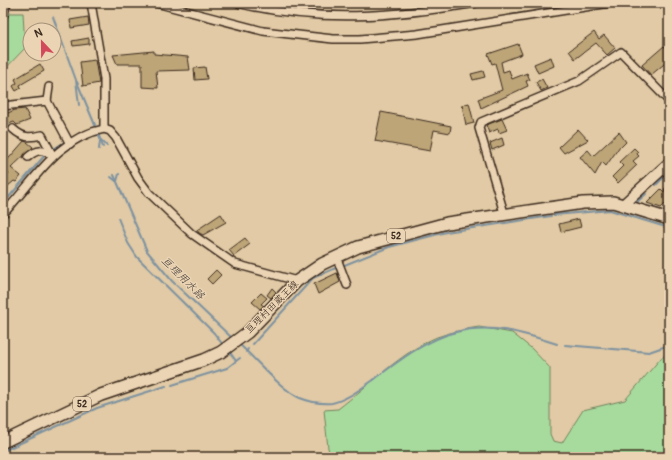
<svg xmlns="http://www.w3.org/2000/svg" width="672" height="460" font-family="Pangolin,'Klee One',sans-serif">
<rect width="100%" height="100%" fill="#e1caa5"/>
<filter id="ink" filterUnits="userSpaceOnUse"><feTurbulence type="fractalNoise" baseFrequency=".025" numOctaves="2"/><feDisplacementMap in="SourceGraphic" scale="8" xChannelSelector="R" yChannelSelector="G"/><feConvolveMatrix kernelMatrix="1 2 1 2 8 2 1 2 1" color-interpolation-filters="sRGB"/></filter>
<g filter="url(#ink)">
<g fill="#a7db9d" stroke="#71825e">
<path d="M10 13H23L25 48 3 71V25Z"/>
<path d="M479 327 512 333 531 348 550 368V434L553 441 562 443 583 410 625 400 661 358 669 353V457H331L328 448 324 410 338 409C368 386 403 351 437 337 451 332 465 329 479 327Z"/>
</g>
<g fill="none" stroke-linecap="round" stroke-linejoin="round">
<g stroke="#7e92a0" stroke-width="2">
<path d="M53 17 76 80 79 105"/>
<path d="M77 82 95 125"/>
<path d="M99 136 103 147"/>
<path d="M101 140 107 146"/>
<path d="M99 149 100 141"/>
<path d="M52 150 63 143"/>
<path d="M114 175 147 251 172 281 232 338"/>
<path d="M111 177 116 181"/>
<path d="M117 181 119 174"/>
<path d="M656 185 669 172"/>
<path d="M637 202 646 194"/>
<path d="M3 204 45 155"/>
<path d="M554 215 610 210 669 228"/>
<path d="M118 218 128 243 137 257 214 333 223 345"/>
<path d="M342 266 389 247 446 232 551 216"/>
<path d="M239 344C255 358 281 390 300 398 310 402 321 404 332 403 347 400 360 389 372 381 397 362 425 340 456 332 492 323 523 333 557 344"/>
<path d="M253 344 313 278 338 267"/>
<path d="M565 345 649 352 669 345"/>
<path d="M229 351 236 361"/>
<path d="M246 352 248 349"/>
<path d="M172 385 227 368 240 358"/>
<path d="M3 451 97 408 166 386"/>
</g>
</g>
<g fill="#bda578" stroke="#3b2a1e">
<path d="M88 17 89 25 71 28 70 20Z"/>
<path d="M594 32 599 39 604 35 615 48 607 55 596 43 575 59 569 51Z"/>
<path d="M89 38V44L73 46 72 41Z"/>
<path d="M518 44 522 54 501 62 503 72 509 70 512 79 527 73 530 80 526 81 528 86 481 108 478 99 502 90 495 63 492 64 488 54Z"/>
<path d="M664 46 669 51V60L651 75 642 65Z"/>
<path d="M154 51V54L188 57 190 70 156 71 158 88 142 87V64H117L113 55Z"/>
<path d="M551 57 554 66 538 73 534 64Z"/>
<path d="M95 60 99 83 83 86 80 62Z"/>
<path d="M40 64 44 71 20 85 21 88 16 91 13 86 17 83 15 79Z"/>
<path d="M205 67 207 79 195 80 194 68Z"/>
<path d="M483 71 485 77 473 80 471 74Z"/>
<path d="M542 79 547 88 541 91 536 82Z"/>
<path d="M469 103 474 123 466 125 462 105Z"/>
<path d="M25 109 30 120 17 125 14 122 3 126V115L15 110Z"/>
<path d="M381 112 451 126 450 133 434 130 430 151 375 141Z"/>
<path d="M502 119 507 130 499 133 498 129 489 133 486 125Z"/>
<path d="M578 129 588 140 564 153 559 147Z"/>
<path d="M619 132 626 142 621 147 620 146 606 166 602 162 595 175 580 157 588 150 593 156Z"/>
<path d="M502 138 504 145 492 150 490 143Z"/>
<path d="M24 141 27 142 33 147 11 168 21 176 16 182 14 181 8 186 3 179 9 174 3 169V165Z"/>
<path d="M634 148 638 152 637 154 639 156 633 161 637 165 618 183 612 177 623 166 619 162Z"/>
<path d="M665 188 669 189V200L661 208 647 203 661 189 664 192Z"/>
<path d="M221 214 226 222 203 235 199 233 197 230Z"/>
<path d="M579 219 581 227 561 232 559 224Z"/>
<path d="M245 238 250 244 234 256 229 250Z"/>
<path d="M216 270 221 275 212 284 207 279Z"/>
<path d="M337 273 340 282 318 294 314 284Z"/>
<path d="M272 288 276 292 271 298 267 295Z"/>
<path d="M261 293 267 298 261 304 264 306 260 309 252 302Z"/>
</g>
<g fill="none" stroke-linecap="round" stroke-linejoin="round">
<g stroke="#3b2a1e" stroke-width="10">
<g id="street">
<path d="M91 3 104 79V129"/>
<path d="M156 3 263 31 333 39H360L417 34 610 3"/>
<path d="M237 3C320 23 392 17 476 3"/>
<path d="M3 16 7 3"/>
<path d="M47 101 49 87"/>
<path d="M3 106 47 101 70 144"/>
<path d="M13 129C23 138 29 138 42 135L53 156"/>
<path d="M28 157C37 149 43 149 53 156"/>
<path d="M504 213 479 128 481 122 579 81 621 52 669 101"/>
<path d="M3 214C34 182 56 138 104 129L110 131 116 138 138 178 149 193 192 234 235 264 297 281"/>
<path d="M336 256 347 285"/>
</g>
</g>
<g stroke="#3b2a1e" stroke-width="13">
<path id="secondary" d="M624 204 669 163"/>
</g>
<g stroke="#3b2a1e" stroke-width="14">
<path id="primary" d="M3 442 101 395 204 360 221 352 248 332 297 281 322 264 358 247 447 223 583 203 613 202 669 219"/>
</g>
<use href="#street" stroke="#ebd4b4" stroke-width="7"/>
<use href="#secondary" stroke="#ebd4b4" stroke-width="10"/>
<use href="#primary" stroke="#ebd4b4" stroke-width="11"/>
</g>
</g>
<g text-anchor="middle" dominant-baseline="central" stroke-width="3" stroke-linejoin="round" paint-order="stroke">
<g fill="#ebd4b4" stroke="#705d4b" stroke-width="1">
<rect x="387" y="229" width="18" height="14" rx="3"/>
<rect x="73" y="397" width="18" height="14" rx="3"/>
</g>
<g font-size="9" font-weight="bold" fill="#3b2a1e">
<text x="396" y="236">52</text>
<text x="82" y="404">52</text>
</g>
<g font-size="10" fill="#3b2a1e" stroke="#ebd4b4">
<text transform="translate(272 307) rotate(-45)">亘理村田蔵王線</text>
</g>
<g font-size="11" font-style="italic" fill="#4c443e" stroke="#ebd4b4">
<text transform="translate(183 278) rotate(45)">亘理用水路</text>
</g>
</g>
<rect width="672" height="460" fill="none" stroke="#ebd4b4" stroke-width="16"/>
<rect x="8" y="8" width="656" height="444" fill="none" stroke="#3b2a1e" stroke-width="1.5" filter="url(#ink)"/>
<g transform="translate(42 42) rotate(338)"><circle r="19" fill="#ebd4b4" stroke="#a59078"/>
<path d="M0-3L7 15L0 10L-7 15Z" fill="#d1495b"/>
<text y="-6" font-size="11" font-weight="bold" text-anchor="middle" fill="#3b2a1e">N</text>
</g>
</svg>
